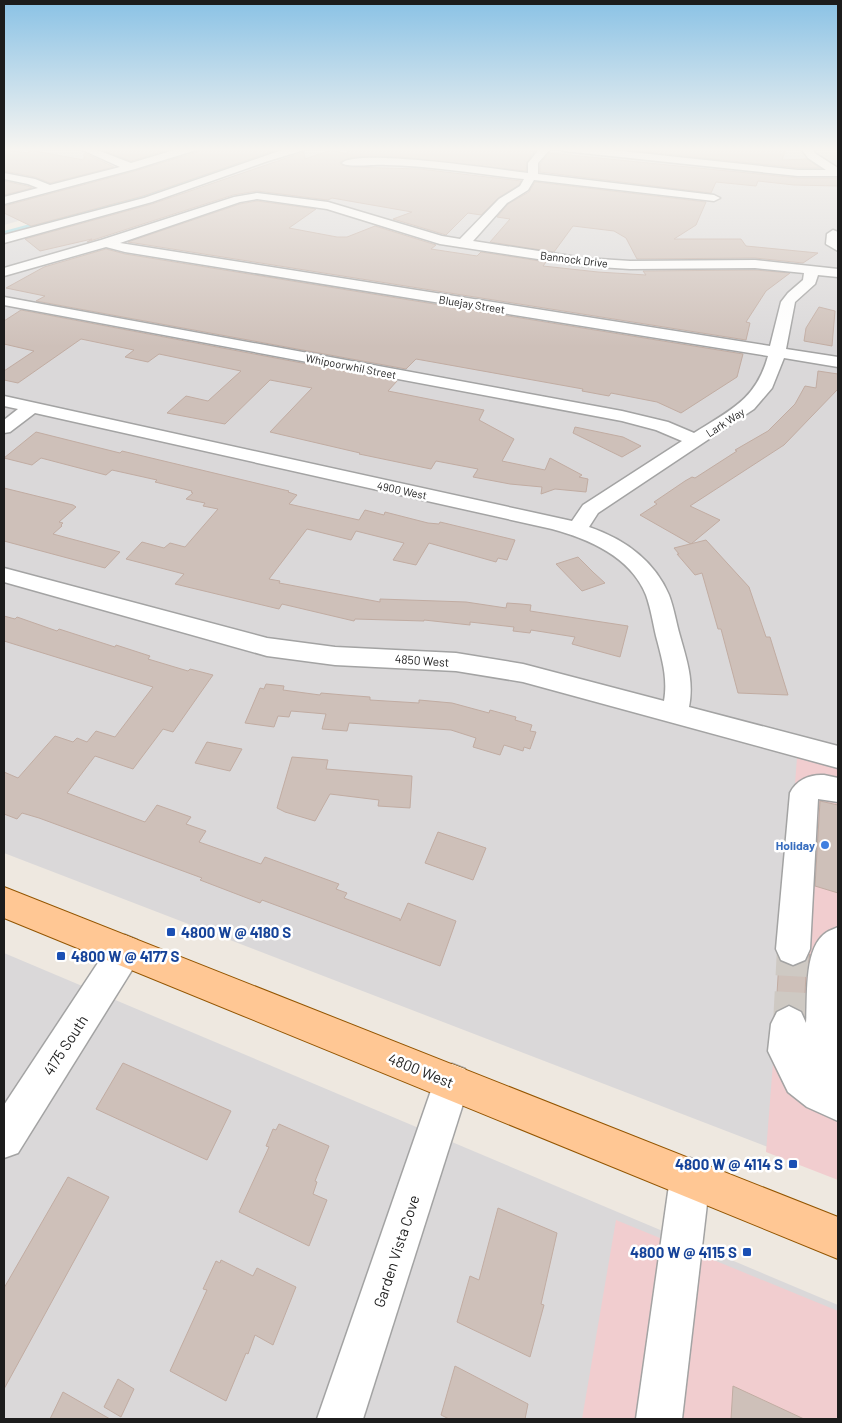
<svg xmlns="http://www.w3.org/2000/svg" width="842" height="1423" font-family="Barlow,sans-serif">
<rect width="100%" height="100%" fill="#eee8e0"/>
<g fill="#dad8d9">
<path d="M4 148H263L161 181 4 225Z"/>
<path d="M299 148H838V1174L4 853V240L41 227 145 201 230 170Z"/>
<path d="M4 953 838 1305V1419H4Z"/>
</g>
<g fill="#f1cdcf">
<path d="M797 758 838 769V1180L766 1152Z"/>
<path d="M616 1220 838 1311V1419H582Z"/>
</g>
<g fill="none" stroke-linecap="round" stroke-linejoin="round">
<path fill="#9dd6e0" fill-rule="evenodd" d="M272 148H287L153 197 4 237V231L145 193Z"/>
</g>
<g fill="#cec0b9" stroke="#c1aca2">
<path d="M97 148H174L131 161Z"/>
<path d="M199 148H282L143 196 31 226 4 213V206L135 171 197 152Z"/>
<path d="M349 148H524L522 150 535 151 527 162 526 171 400 157H353L340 162 341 165 350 167 420 169 521 181 519 185 498 198 481 215 468 213 446 235 393 219 412 212 332 198 328 200 257 191 233 195 87 242 92 239 40 251 25 239 152 204 304 152 305 159 331 150 347 154Z"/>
<path d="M628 148H786L782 160 807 159 820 168H798L627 150Z"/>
<path d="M4 150 28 153 29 150 84 160V153L114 167 50 183 35 177 4 171Z"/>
<path d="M549 153 798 178H838V186L794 185 758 181 756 186 716 182 711 193 540 172V164Z"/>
<path d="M4 181 27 186 32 188 4 195Z"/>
<path d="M535 182 706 202 696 225 674 239H741L746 246 818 253 803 263 755 258 637 259 626 238 614 231 573 226 554 252 490 242 510 219 497 217 508 204 529 192Z"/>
<path d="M257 201 316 209 289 228 337 237H347L375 226 436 245 431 249 477 256 481 252 546 262 543 266 598 272 646 275 643 271 755 270 790 273 766 291 746 322 750 323 746 340 128 242 240 204Z"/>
<path d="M106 249 125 254 743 354 737 377 681 413 657 402 611 393 609 396 582 391 583 389 416 359 406 369 36 301 45 296 6 288 44 267Z"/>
<path d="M819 307 835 311 832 346 804 341 806 328Z"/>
<path d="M21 310 397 381 388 391 484 410 479 420 514 439 502 461 545 470 550 458 582 475 579 477 588 479 586 492 555 489 541 494 542 487 510 484 473 477 478 469 436 461 431 469 359 454 360 453 270 432 312 388 270 380 225 424 167 413 186 396 208 401 241 371 159 354 148 362 125 357 134 350 81 339 18 383 4 380V371L34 351 4 344V321Z"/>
<path d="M818 371 838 374V389L784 445 690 506 720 520 691 544 640 515 657 504 654 502 685 481 692 477 695 478 737 451 735 450 768 431 795 404 805 386 816 388Z"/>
<path d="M575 427 623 437 641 446 622 457 573 433Z"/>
<path d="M36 432 120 453 122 451 289 491 288 492 297 495 289 504 359 520 365 510 384 515 385 512 428 523 439 524 440 522 515 540 507 560 498 558 496 562 429 543 416 565 393 560 404 543 356 531 351 540 307 529 269 579 280 581 279 583 380 602V599L466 602 506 608 507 603 521 604 531 605 530 611 628 626 620 657 572 644 575 637 531 630 530 633 513 631 514 627 470 622V625L424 620V621L355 619 354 621 282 604 279 609 175 584 184 574 126 559 142 542 164 548 170 543 185 547 218 509 203 506 205 503 186 499 193 493 191 492 192 491 155 482 157 480 112 470 106 475 41 458 32 465 4 458Z"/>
<path d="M4 488 73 505 76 507 59 522 63 523 61 525 62 526 53 534 120 552 105 568 4 541Z"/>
<path d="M706 540 749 587 766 637H770L788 695 738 693 721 629H718L702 573 695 575 677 554H679L674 548Z"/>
<path d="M578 557 594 573 605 583 582 591 556 564Z"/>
<path d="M4 616 15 619 17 617 57 631 59 629 115 647 116 645 150 656 148 659 188 671 190 669 213 675 173 732 163 729 133 769 95 756 67 793 145 822 157 805 191 817 186 824 206 831 199 842 261 864 265 857 339 884 336 889 347 893 344 898 400 919V921L408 903 456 921 440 966 262 900 260 903 200 880 202 878 39 818 22 813 17 819 4 814V772L18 778 55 736 73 742 77 738 87 742 96 731 115 737 153 687 4 641Z"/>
<path d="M266 684 284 686 283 690 320 695 321 693 344 695 370 697V700L419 703V700L452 703 489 713 490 710 516 717 515 720 532 725 530 731 536 732 530 749 524 747 523 751 504 745 500 755 473 747 476 738 451 730 349 723 347 731 322 729 326 714 291 711 289 717 278 716 274 727 245 723 260 688 264 689Z"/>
<path d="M207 742 242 749 230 771 195 763Z"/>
<path d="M292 757 328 760 326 769 412 776 410 808 378 806 379 800 330 794 315 821 285 812 277 808Z"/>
<path d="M820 801 838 805V893L815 886Z"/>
<path d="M438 832 486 848 473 880 425 863Z"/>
<path d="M810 954 806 973 804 1015 802 1010 790 1004 776 1010 779 961 794 967 806 962Z"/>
<path d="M123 1063 231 1111 207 1160 96 1109Z"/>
<path d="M279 1124 329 1146 315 1181 317 1182 313 1194 327 1200 309 1246 239 1212 269 1147 266 1146 273 1129 276 1130Z"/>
<path d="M68 1177 109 1197 4 1389V1288Z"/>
<path d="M498 1208 557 1233 541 1304 544 1305 530 1357 457 1322 470 1276 479 1280Z"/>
<path d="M221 1260 253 1276 257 1268 296 1287 273 1345 255 1335 248 1354 246 1353 226 1401 170 1371 207 1290 203 1289 216 1261 220 1263Z"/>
<path d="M455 1366 528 1404 525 1419H449L441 1415Z"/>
<path d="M118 1379 134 1389 121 1417 104 1407Z"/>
<path d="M733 1386 804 1419H731Z"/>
<path d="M63 1392 110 1419H50Z"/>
</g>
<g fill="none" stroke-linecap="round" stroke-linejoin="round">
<path stroke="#cec9c3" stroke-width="32" stroke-dasharray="32 16" stroke-linecap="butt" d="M789 1024 793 949"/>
<g stroke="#a3a3a3" stroke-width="3">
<g id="minor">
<path d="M78 148H92L131 163 181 148H197L196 150 135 169 4 204V197L38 188 28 184 4 179V173L35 179 50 185 120 167Z"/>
<path d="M288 148H305L304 150 265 162 152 202 4 243V235L144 198Z"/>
<path d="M540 148H551L538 163V174L714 195 720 198 714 201 534 180 528 190 507 203 473 241 584 258 630 261 755 260 838 269V277L818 275 815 284 795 302 786 349 838 357V367L784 358 772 388 754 409 598 513 589 527C624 539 654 560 669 595 674 608 676 622 680 636 687 661 694 681 689 707L838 746V768L523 682 456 671 335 665 267 656 4 582V568L267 638 335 647 456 653 523 664 664 701C668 678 662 659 656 636 653 623 651 609 646 595 631 557 589 539 552 529L35 413 10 432 4 433V420L18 409 4 406V396L572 521 583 505 682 441 656 430 622 421 4 305V297L622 411 668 422 694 433C730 410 756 400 768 356L125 252 106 247 4 276V268L101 240 234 197 257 193 328 202 442 236 460 239 499 199 520 186 524 179C478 174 432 166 386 165 377 164 347 168 342 163 357 148 500 170 528 173V163ZM257 199 327 209 440 244 584 266 630 269 755 268 804 273 803 280 788 293 781 302 770 346 120 243 240 202Z"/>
<path d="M559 148H593L798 170H826L808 158 801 148H811L816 154 838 168V176H798L564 151Z"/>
<path d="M833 230 838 232V251L826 244 827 234Z"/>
<path d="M824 775 838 778V802L818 799 810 949 805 960 793 965 781 960 776 949 790 793C796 780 810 774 824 775Z"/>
<path d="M838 927V1121L807 1107 788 1092 768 1051 771 1024 777 1012 789 1006 801 1012 806 1023C808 997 803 947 827 932 830 930 835 929 838 927Z"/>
<path d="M125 935 137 940 142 951 137 962 18 1153 4 1158V1105L113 940Z"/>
<path d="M452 1064 465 1069 470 1082 363 1419H317L434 1082 439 1069Z"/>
<path d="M690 1158 704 1164 710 1178 682 1419H636L670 1178 676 1164Z"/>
</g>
</g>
<g stroke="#935500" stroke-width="2">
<path id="major" d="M4 887 838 1217V1259L4 918Z"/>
</g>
<use href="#minor" fill="#fff" fill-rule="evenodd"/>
<use href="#major" fill="#ffc794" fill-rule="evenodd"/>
</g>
<linearGradient id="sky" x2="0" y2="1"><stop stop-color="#8ac2e5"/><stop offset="0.43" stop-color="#f7f5f1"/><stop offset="1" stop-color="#f7f5f1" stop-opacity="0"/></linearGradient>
<rect width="842" height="347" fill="url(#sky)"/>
<circle fill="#3f7fe0" stroke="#fff" stroke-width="2" cx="825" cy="845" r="5"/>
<g fill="#1a4fb4" stroke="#fff" stroke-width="2">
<rect x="166" y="927" width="10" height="10" rx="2.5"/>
<rect x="56" y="951" width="10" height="10" rx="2.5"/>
<rect x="788" y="1159" width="10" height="10" rx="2.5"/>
<rect x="742" y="1247" width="10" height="10" rx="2.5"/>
</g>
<g text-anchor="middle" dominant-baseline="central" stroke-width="5" stroke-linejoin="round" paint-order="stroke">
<g font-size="11" fill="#1c1c1c" stroke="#fff">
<text transform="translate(574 259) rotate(7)">Bannock Drive</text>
<text transform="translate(472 304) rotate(9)">Bluejay Street</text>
<text transform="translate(351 366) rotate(11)">Whipoorwhil Street</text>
<text transform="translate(725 422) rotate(-33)">Lark Way</text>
<text transform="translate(402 490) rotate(12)">4900 West</text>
</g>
<g font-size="12" fill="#1c1c1c" stroke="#fff">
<text transform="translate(422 660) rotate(4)">4850 West</text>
</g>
<g font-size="12" font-weight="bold" fill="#366cbe" stroke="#fff" text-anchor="end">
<text x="815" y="845">Holiday</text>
</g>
<g font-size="15" font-weight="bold" fill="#164399" stroke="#fff" text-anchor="start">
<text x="181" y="932">4800 W @ 4180 S</text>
<text x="71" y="956">4800 W @ 4177 S</text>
<text x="783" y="1164" text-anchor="end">4800 W @ 4114 S</text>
<text x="737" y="1252" text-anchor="end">4800 W @ 4115 S</text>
</g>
<g font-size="15" fill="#1c1c1c" stroke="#fff">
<text transform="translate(65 1045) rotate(-57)">4175 South</text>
<text transform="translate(421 1070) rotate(22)">4800 West</text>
<text transform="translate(396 1251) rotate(-72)">Garden Vista Cove</text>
</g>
</g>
<rect width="842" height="1423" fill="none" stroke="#1c1c1c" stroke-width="10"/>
</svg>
